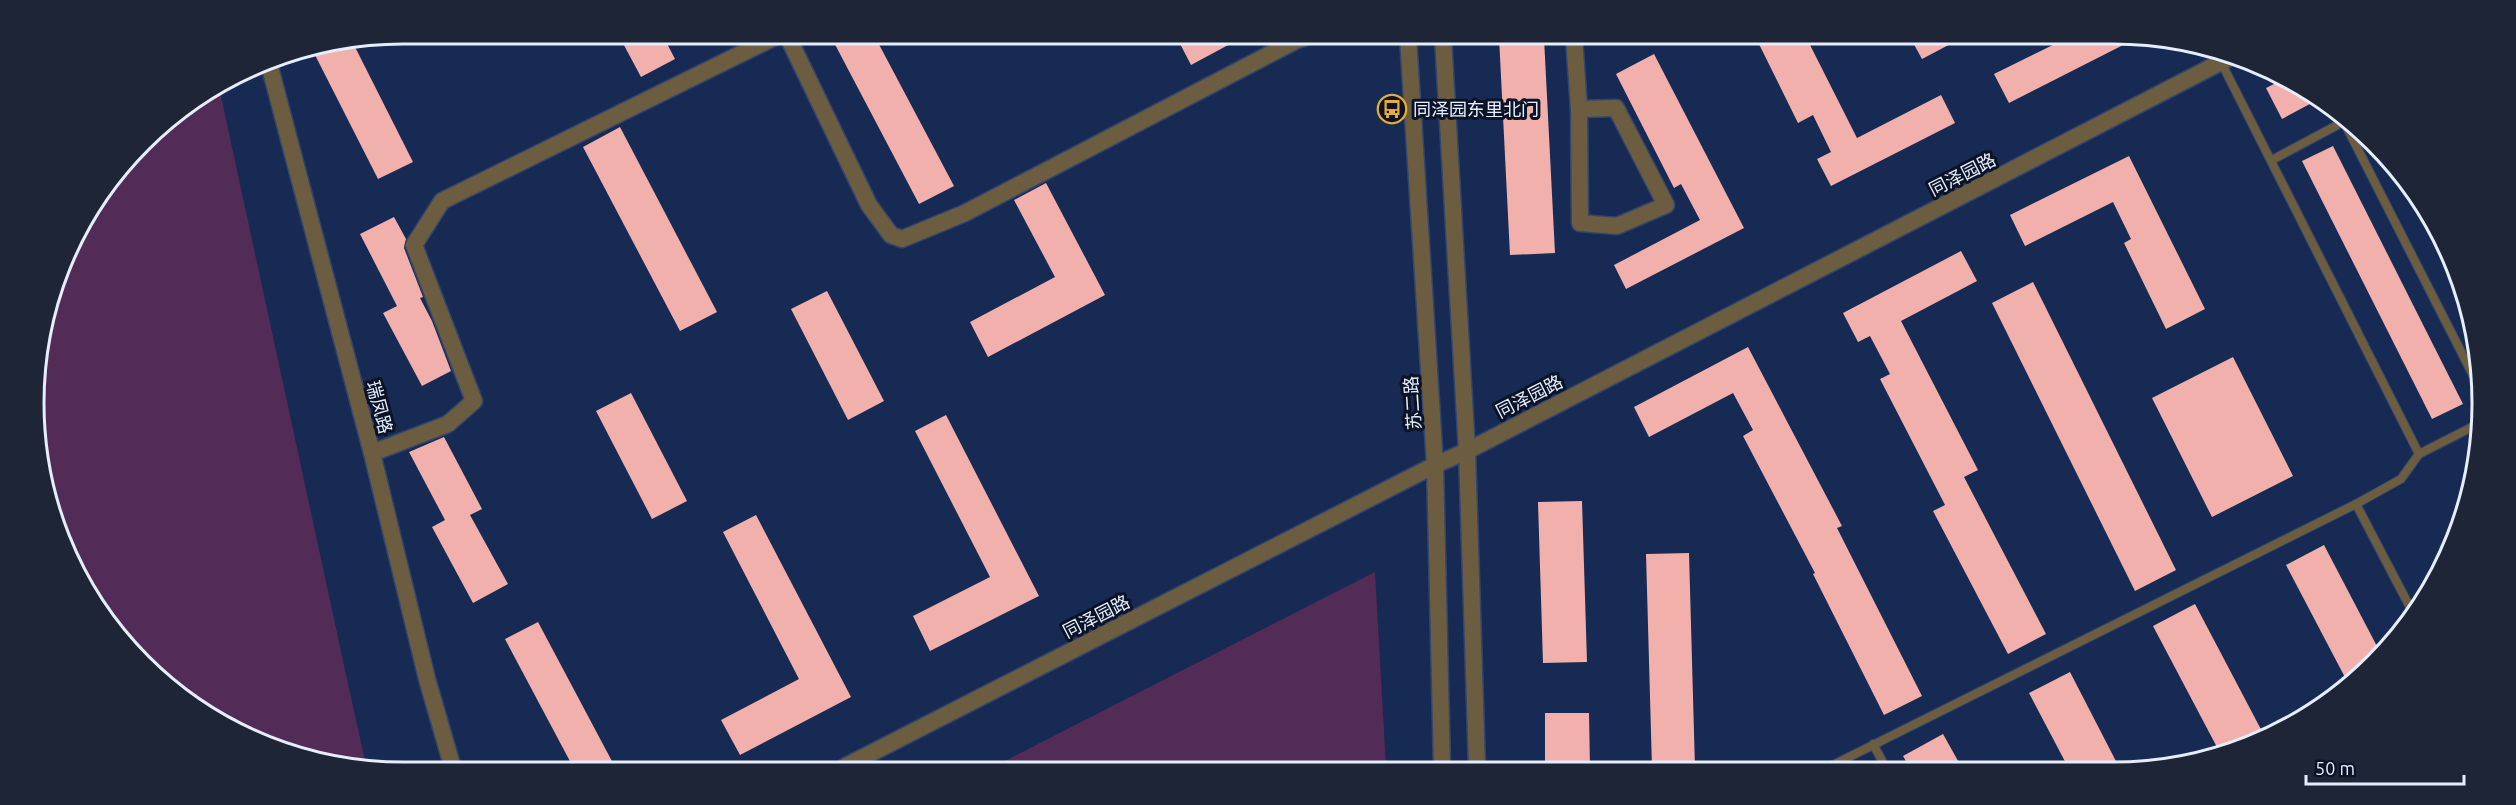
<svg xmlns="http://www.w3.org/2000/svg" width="2516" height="805" font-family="Ubuntu,'Noto Sans SC',sans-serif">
<rect width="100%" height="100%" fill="#162a53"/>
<g fill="#522c57">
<path d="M219 87 347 679 366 765H330L198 710 95 608 46 498 36 355 71 239 159 125Z"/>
<path d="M1375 572 1386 767 995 766Z"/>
</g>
<g fill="#f2b0ad">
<path d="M618 34H662L675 59 641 77Z"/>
<path d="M830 35H874L954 186 919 204Z"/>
<path d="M1176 36H1245L1191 65Z"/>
<path d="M1499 37 1544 38 1555 253 1510 255Z"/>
<path d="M1756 38 1807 39 1857 138 1941 95 1955 123 1831 186 1817 159 1831 152 1813 115 1798 123Z"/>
<path d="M1911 39H1960L1922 59Z"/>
<path d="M2063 40H2133L2009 103 1994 74Z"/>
<path d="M353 43 413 162 378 179 313 51Z"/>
<path d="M1654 54 1744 228 1626 289 1614 265 1700 220 1681 184 1674 188 1616 74Z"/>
<path d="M2282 80 2319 95 2321 98 2282 119 2266 88Z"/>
<path d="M620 127 717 312 680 331 583 147Z"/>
<path d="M2333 146 2463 404 2432 419 2302 161Z"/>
<path d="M2129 156 2205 309 2166 329 2124 243 2131 239 2113 202 2025 246 2010 215Z"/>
<path d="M1046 183 1105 295 988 357 970 322 1055 277 1014 200Z"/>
<path d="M394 217 406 239 404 248 423 297 420 298 432 321 451 371 422 386 383 313 397 306 360 234Z"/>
<path d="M1961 251 1977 281 1901 321 1978 470 1964 477 2046 634 2008 654 1933 511 1945 505 1880 379 1890 374 1870 336 1858 342 1843 313Z"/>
<path d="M2033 282 2176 570 2135 591 1992 303Z"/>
<path d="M827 291 884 401 848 420 791 309Z"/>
<path d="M1748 347 1842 526 1837 528 1922 696 1884 715 1813 574 1815 573 1743 436 1753 430 1733 393 1649 437 1634 407Z"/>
<path d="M2233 357 2293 476 2212 517 2152 398Z"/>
<path d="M631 393 687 501 652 519 596 411Z"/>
<path d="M946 415 1039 596 930 651 913 616 990 577 915 431Z"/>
<path d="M444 437 482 509 470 515 508 584 473 603 432 527 445 520 409 452Z"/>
<path d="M1582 501 1587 662 1543 663 1538 502Z"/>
<path d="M756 515 851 697 740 755 721 720 799 679 723 532Z"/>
<path d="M2324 545 2380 652 2357 680 2349 685 2286 565Z"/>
<path d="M1689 553 1695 768H1652L1646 554Z"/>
<path d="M2195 604 2265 737 2219 751 2153 626Z"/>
<path d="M538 622 614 765H572L505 639Z"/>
<path d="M2070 672 2120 769H2069L2029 693Z"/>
<path d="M1545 713H1589L1590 768 1545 767Z"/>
<path d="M1943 734 1962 768H1910L1903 756Z"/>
</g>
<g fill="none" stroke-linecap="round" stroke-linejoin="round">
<g stroke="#33456b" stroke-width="10">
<g id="service">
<path d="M2221 62 2419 454"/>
<path d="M2344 122 2476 381"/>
<path d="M2272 160 2345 121"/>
<path d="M2356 504 2413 613"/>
<path d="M1873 744 1886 768"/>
<path d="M1827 768 2356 504 2401 479 2419 454 2476 425"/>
</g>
</g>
<g stroke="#33456b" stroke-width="19">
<g id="minor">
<path d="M787 35 869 205 891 235 902 239 965 213 1297 40 1307 37"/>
<path d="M1574 38 1579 109 1580 223 1617 226 1666 205 1616 108 1579 109"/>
<path d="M372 453 448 424 474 401 414 245 442 201 779 35"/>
</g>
</g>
<g stroke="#33456b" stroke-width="19">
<g id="tertiary">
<path d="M1408 37 1435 465 1442 767"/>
<path d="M1443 37 1467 451 1477 767"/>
<path d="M268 60 372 453 427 679 452 765"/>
<path d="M846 766 1435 465 1467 451 2229 58"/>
</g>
</g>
<use href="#service" stroke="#6c5d41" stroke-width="8"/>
<use href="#minor" stroke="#6c5d41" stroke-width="16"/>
<use href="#tertiary" stroke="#6c5d41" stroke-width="16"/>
</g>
<defs>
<g id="bus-ring" transform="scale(1.5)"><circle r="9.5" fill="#0b1426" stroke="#e4ad35" stroke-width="1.5"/><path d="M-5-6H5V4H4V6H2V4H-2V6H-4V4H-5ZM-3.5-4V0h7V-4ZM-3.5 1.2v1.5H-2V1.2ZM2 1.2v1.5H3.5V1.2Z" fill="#e4ad35"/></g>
</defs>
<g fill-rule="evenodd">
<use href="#bus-ring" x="1392" y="109"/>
</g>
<g text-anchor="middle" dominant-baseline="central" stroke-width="6" stroke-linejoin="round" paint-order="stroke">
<g font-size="18" fill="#e6eefe" stroke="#0b1426" text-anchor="start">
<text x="1413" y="109">同泽园东里北门</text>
</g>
<g font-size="18" fill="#e6eefe" stroke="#0b1426">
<text transform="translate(1962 174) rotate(-27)">同泽园路</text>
<text transform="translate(1529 396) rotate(-27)">同泽园路</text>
<text transform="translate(1412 403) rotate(-94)">苏二路</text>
<text transform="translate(380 407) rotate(75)">瑞凤路</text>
<text transform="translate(1096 616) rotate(-27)">同泽园路</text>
</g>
</g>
<path d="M0 0H2516V805H0ZM403 44H2113A359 359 0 0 1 2472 403V403A359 359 0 0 1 2113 762H403A359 359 0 0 1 44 403V403A359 359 0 0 1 403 44Z" fill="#1d2537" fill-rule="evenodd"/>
<path fill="none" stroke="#e6eefe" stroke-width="3" d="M403 44H2113A359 359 0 0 1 2472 403V403A359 359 0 0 1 2113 762H403A359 359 0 0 1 44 403V403A359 359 0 0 1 403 44Z"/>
<path d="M2306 775v9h158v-9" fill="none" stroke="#e6eefe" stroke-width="3"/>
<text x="2315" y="775" font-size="18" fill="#e6eefe" stroke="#0b1426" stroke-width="4.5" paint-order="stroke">50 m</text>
</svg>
